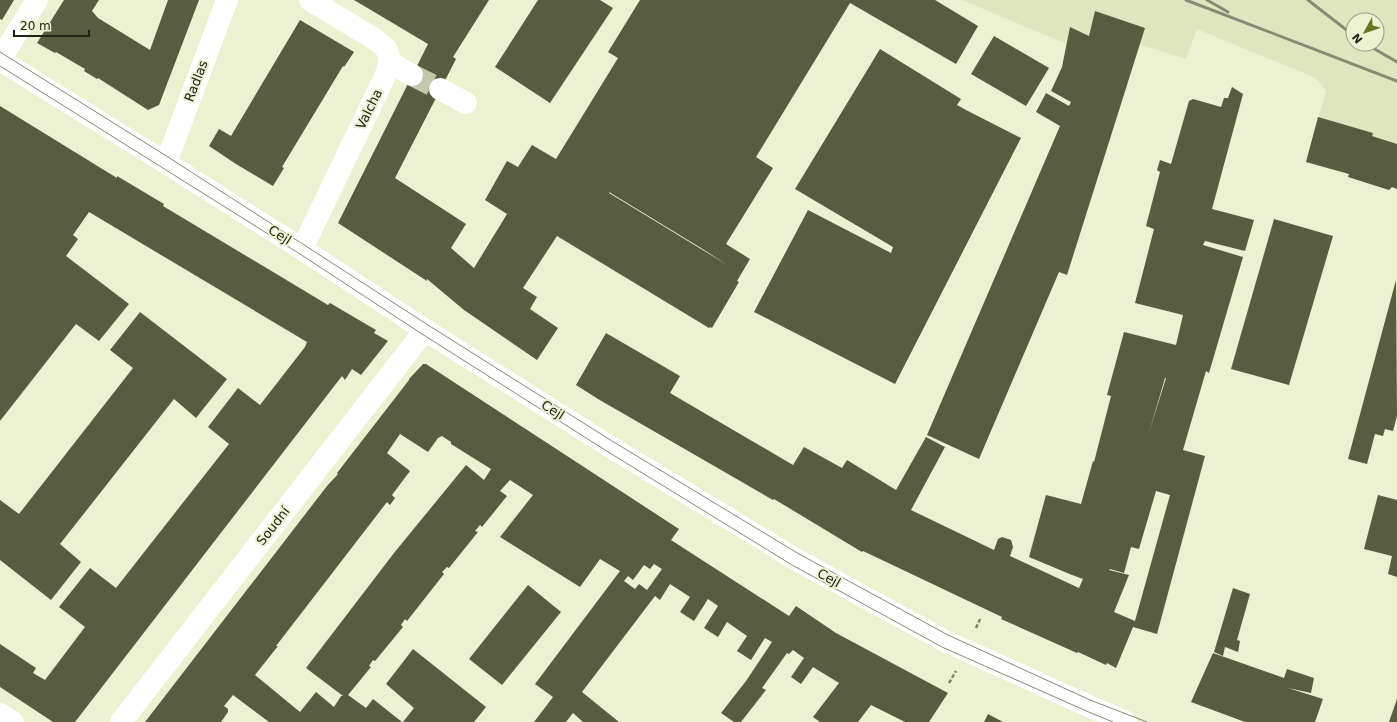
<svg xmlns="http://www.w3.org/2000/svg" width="1397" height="722" font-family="'DejaVu Sans',sans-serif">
<rect width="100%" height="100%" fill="#ebf1d1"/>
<path fill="#dee5bf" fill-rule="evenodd" d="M962 0H1397V189L1392 187 1389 190 1348 177 1349 174 1306 162 1326 91 1316 78 1197 29 1186 59 1092 29 1089 36 1070 27 1067 44ZM1353 20H1377V44H1353Z"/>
<g fill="#585d41" fill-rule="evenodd">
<path d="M0 0H14L2 20 0 19Z"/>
<path d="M64 0H99L92 11 98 18 150 50 168 0H199L159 105 148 110 98 78 97 79 84 71 85 69 56 52 55 53 37 43Z"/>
<path d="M354 0H489L453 57 456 59 395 178 466 224 451 248 474 268 507 214 485 200 507 161 518 167 532 145 556 159 618 58 608 52 640 0H935L978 26 956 64 850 3 756 157 773 168 726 244 750 259 737 281 739 282 712 328 710 327 709 328 557 236 523 288 537 297 530 309 558 328 537 360 464 310 427 279V281L338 223 428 44ZM609 192 701 248 729 266 609 193Z"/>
<path d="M538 0H600L613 8 550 103 495 67Z"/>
<path d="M1095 11 1145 28 1067 275 1059 272 979 459 927 435 1060 126 1036 112 1046 93 1069 106 1071 102 1051 91 1062 67 1070 27 1089 36Z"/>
<path d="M300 20 354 52 344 67 343 66 282 167 284 168 273 186 236 164 209 146 219 129 231 136Z"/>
<path d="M994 36 1049 68 1026 106 971 74Z"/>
<path d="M880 49 961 99 957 105 966 110 1021 138 895 384 754 312 808 210 891 253 893 247 795 189Z"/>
<path d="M1232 87 1243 94 1212 209 1254 220 1245 251 1205 241 1203 245 1243 257 1209 373 1206 371 1183 450 1205 456 1157 634 1133 627 1116 668 1107 663 1106 665 1078 652 1077 653 1001 619 1002 617 863 551 862 552 774 499 773 500 598 399 576 385 606 333 680 376 670 393 793 465 804 447 842 468 847 460 896 490 926 437 945 447 911 510 994 550 998 539 1002 537 1011 540 1013 547 1010 556 1079 588 1083 579 1072 575 1029 557 1046 495 1081 504 1093 461 1094 462 1111 396 1107 395 1124 332 1176 345 1183 315 1135 303 1154 229 1146 226 1160 172 1157 170 1160 160 1171 164 1189 101 1193 99 1221 107 1224 98H1228ZM1165 378H1166L1148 436 1156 409ZM1156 491 1170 495 1135 621 1114 612 1129 575 1109 570 1110 569 1124 573 1131 547 1139 549Z"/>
<path d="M0 106 117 178V176L164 204 163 206 328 305 330 303 376 330 374 333 388 341 361 375 352 369 345 380 342 376 75 722H53L0 687V644L36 668 33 673 45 680 85 627 59 607 90 568 116 588 229 444 208 427 238 388 260 405 305 347 307 342 89 212 73 235 78 239 66 256 129 304 99 341 76 324 0 421Z"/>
<path d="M1318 117 1373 133 1372 136 1397 144V189L1392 187 1389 190 1348 177 1349 174 1306 162Z"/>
<path d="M1274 219 1333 236 1289 385 1231 369Z"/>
<path d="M1396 280 1397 416 1393 431 1385 429 1383 436 1375 434 1367 464 1348 459Z"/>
<path d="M140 312 227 379 196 418 174 399 60 544 81 562 51 600 0 560V500L19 514 133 368 110 350Z"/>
<path d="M423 364H426L679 529 671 540 789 616 796 606 836 633 948 693 929 722H905L871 705 858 722H820L813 717 839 683 813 667 801 684 791 677 804 658 793 650 789 654 787 653 762 688 766 690 741 722H734L721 713 746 681 772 642 765 638 751 660 737 651 747 636 727 622 718 637 704 628 718 606 708 599 694 621 680 612 690 597 670 584 660 600 655 596 582 692 619 722H583L573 713 566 722H534L553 697 535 684 620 571 600 559 580 587 500 537 533 495 510 480 500 491 507 496 482 527 480 525 475 531 478 532 449 568 447 567 442 572 444 574 407 621 405 619 401 625 403 627 375 661 373 660 369 666 371 667 348 695 366 708 373 699 402 722H269L233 695 224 706 228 709V712L221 722H145L327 486 338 474 337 473 409 380V379ZM400 434 428 452 438 438 442 436 451 442V444L491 469 484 480 466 465 394 553 306 668 343 696H341L334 707 316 692 300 712 255 675 278 646H276L387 502 390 505 395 498 392 495 410 471 387 453ZM654 564 662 569 647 590 639 584 635 589 624 581 628 576 633 580 644 565 650 569Z"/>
<path d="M1378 495 1397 500V577L1388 574 1392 556 1364 549Z"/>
<path d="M528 585 561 612 502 685 469 659Z"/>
<path d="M1233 588 1250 594 1237 640 1240 641 1238 652 1225 647 1223 656 1214 652Z"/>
<path d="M413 649 486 707 474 722H403L414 708 386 684Z"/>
<path d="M1213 653 1284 678 1287 669 1314 678 1311 693 1288 688 1323 699 1315 722H1245L1191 702Z"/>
<path d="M1397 699V722H1389Z"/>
<path d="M988 714 1003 722H984Z"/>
</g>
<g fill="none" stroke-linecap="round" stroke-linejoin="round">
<path stroke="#c3c8ac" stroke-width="22" stroke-dasharray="22 11" stroke-linecap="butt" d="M412 75 440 89"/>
<g stroke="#818570" stroke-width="2.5" stroke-dasharray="4 2" stroke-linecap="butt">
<path d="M976 628 981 617"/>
<path d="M949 683 956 671"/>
</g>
<g stroke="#fff" stroke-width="22">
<path d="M0 60 166 163 302 249 425 330 609 446 797 560 945 641 1093 708 1126 722"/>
<path d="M0 60 37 0"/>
<path d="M389 62 412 75"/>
<path d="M440 89 466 103"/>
<path d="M166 163 227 0"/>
<path d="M302 249 387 72 390 59 386 48 373 38 310 0"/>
<path d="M0 714 13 722"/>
<path d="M121 722 425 330"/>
</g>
<g stroke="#878b75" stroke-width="1">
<path d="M0 52 168 157 428 325 612 441 799 554 948 635 1090 700 1147 722"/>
<path d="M0 66 300 254 422 334 605 450 792 565 942 647 1091 713 1113 722"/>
</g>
<g stroke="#878b75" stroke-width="3">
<path d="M1186 0 1397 81"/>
<path d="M1207 0 1228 12"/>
<path d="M1308 0 1353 35"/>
<path d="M1366 44 1397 62"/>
</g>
</g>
<g text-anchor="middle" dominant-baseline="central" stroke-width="4" stroke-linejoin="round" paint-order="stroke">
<g font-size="13" fill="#212317" stroke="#ebf1d1">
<text transform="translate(196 81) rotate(-69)">Radlas</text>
<text transform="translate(369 109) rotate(-64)">Valcha</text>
<text transform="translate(280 235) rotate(32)">Cejl</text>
<text transform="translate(553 410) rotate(32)">Cejl</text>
<text transform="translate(273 526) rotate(-52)">Soudní</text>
<text transform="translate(829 578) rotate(29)">Cejl</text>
</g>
</g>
<g transform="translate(1365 32) rotate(230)"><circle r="19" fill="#ebf1d1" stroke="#9a9f87"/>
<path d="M0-3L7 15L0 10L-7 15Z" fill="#6a751f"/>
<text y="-6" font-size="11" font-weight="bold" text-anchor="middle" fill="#212317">N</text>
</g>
<path d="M14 30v6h75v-6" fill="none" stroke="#212317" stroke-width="2"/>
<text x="20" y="30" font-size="12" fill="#212317" stroke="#ebf1d1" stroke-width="3" paint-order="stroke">20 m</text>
</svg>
